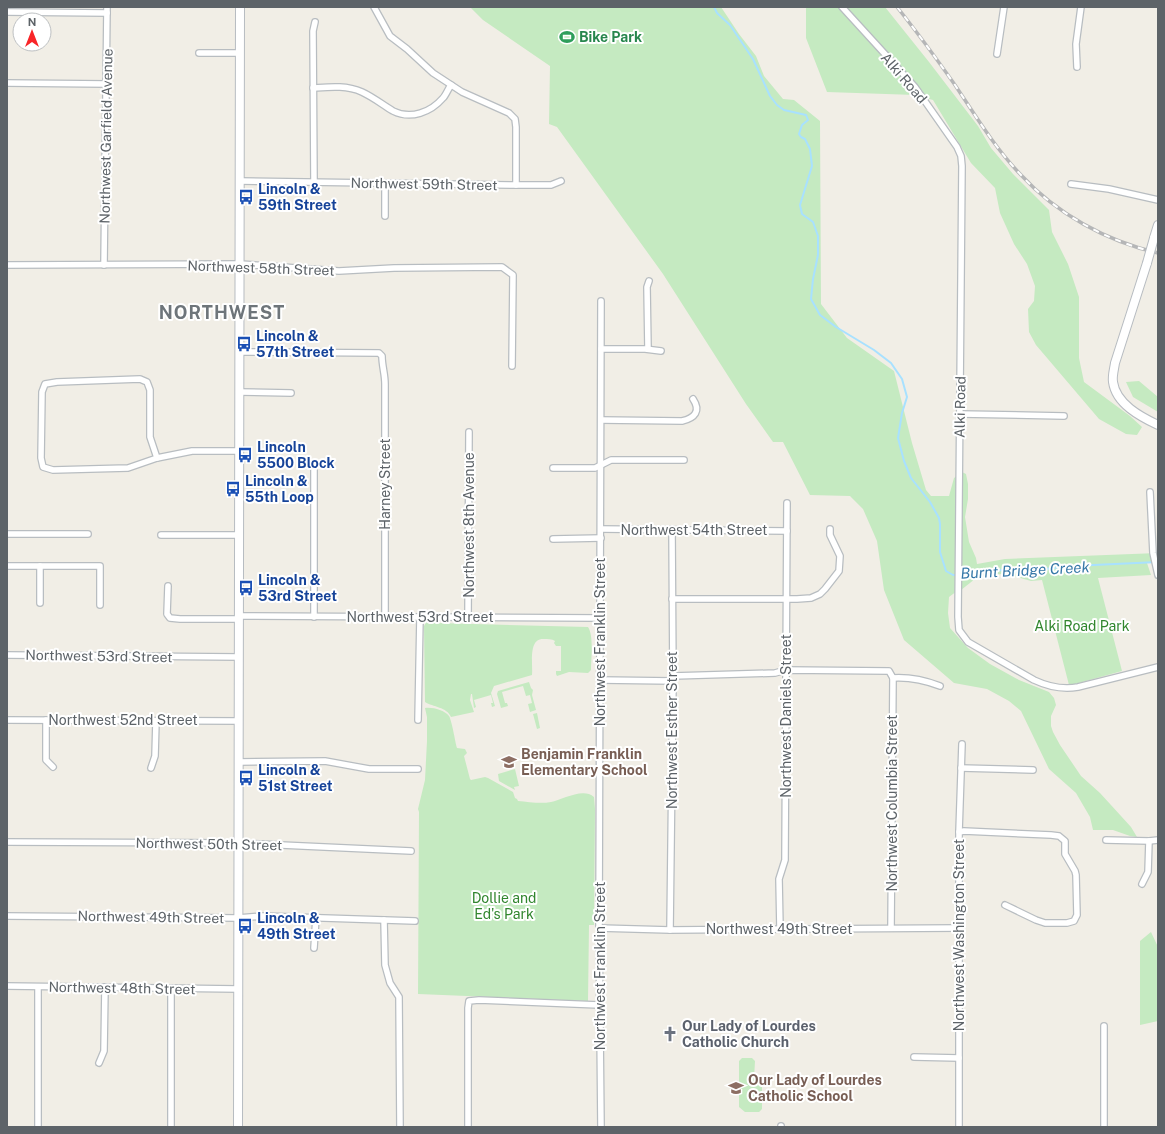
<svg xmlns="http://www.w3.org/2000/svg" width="1165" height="1134" font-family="'Public Sans',sans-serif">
<rect width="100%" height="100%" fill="#f1eee6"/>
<g fill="#c5eac1">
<path d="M470 7H721L739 34 756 56 764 76 783 99 794 100 820 121 821 304 847 338 894 371 912 443 926 490 931 496H949L954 478 962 472 966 474 968 484V499L965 517 969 542 976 558 977 564 1005 559 1158 553V562L1147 563 1151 575 1098 578 1122 671 1075 684 1069 685 1042 580 1031 581 1010 575 1001 574 975 579 961 590 957 591 949 597 948 613 950 628 968 648 990 664 1019 680 1049 692 1054 698 1056 705 1051 716V726L1053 732 1060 745 1081 776 1100 793 1121 816 1131 827 1137 837 1130 836 1113 830H1093L1090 817 1076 793 1049 769 1021 711 1009 701 987 689 954 683 904 640 884 590 877 541 863 509 850 496 810 495 783 442H773L746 404 663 274 557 127 549 124 550 66 483 20Z"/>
<path d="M806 7H885L929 62 978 126 991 148 1013 174 1049 210 1052 232 1068 264 1079 297V358L1084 382 1130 416 1142 427 1137 435 1126 434 1099 419 1036 345 1029 332 1028 309 1034 301 1035 286 1027 264 1014 244 1000 213 995 188 971 163 933 100 915 95 827 92 806 38Z"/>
<path d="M1139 381 1158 397V412L1133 397 1126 382Z"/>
<path d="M427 621H431L437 623 588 627C594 636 591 659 591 670L588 673 569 672 557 676 556 674V671H561V646H556L554 643 555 641C552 639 548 639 543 639 528 639 533 664 532 675L494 686 491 693 495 706 492 707 491 703H493L491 695 474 700 476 707 474 708 472 694H471L470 700 474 712 451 717C447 707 433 707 425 702L424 626Z"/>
<path d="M529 682 531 688 533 690 532 695 536 710 530 712 528 704 532 703 530 695 526 696 523 686 502 692 505 703H507L508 706 501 708 497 694 498 691Z"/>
<path d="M425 708C433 707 444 710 449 716 452 721 455 741 457 748L465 749 467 753 464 756 470 779 471 780 485 777 488 778 513 792 515 798 517 799 518 801C529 802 541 804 551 802 562 800 583 787 594 797L595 809 594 925H589L588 1001 418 994 419 812 418 809 425 780 427 741V717Z"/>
<path d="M537 713 540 728 537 729 533 714Z"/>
<path d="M515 769 519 786 514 787 515 790 499 781 498 774Z"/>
<path d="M1151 932 1158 947V1021L1140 1025V941Z"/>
<path d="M742 1058H752L755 1061 754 1079 762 1087V1109L759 1112H745L739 1107V1061Z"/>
</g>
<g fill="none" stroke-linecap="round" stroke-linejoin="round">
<path stroke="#a8e1ff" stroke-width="2" d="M714 7 717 13 730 25 753 59 770 96 777 105 784 110 806 115 808 120 802 125 799 134 801 137 805 139 810 149 812 166 800 205 802 214 813 222 818 236V255L813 279 811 299 820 315 836 327 874 350 891 363 902 379 907 397 902 413 898 438 904 461 911 478 930 502 939 518 940 524V552L946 571 953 575H962L1002 570 1015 572 1072 566 1158 562"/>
<g stroke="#b8bdc1" stroke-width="8">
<g id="street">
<path d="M374 7 390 36 407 49 433 73 462 92 509 113 515 119 516 127V185"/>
<path d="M842 7 915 87 957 147 961 156 962 166 958 617 959 630 968 642 1034 680C1049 687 1062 690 1078 687L1158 667"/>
<path d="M7 12 107 13"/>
<path d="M199 53H240"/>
<path d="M997 54 1004 7"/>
<path d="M1077 67 1076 44 1081 7"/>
<path d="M7 83 107 84"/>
<path d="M313 88C329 87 346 85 362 92 373 97 383 105 393 111 411 120 431 112 443 98 446 95 448 89 451 85"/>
<path d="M240 181 516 185H551L561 181"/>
<path d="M314 182 313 31 315 22"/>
<path d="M1071 184 1109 189 1158 200"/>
<path d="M385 216V183"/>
<path d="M7 265 240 264 339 271 394 268 502 267 513 275 512 366"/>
<path d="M104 265 107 7"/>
<path d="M601 349H645L661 351"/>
<path d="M648 349 647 287 649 281"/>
<path d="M240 352 379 353 382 356C382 366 385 374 385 384V617"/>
<path d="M140 379 147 382 150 390V437L157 458 128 468 53 470 43 467 41 458 42 392 45 384 57 382Z"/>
<path d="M239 392 291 393"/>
<path d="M960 414 1064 416"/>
<path d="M601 420 682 421C695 418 701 411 693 399"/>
<path d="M157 458 192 451H239"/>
<path d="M553 468H595L611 460H684"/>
<path d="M1150 492 1153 553 1158 575"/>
<path d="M601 529 787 531"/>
<path d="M7 534H88"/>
<path d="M161 535H239"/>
<path d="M553 539 601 538"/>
<path d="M7 566H100V605"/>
<path d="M168 586 167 614 170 618 180 619H239"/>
<path d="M672 599H797L811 598 820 594 825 589 839 571 840 556 830 535V529"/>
<path d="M40 603V566"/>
<path d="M239 616 600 618"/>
<path d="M314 617V469"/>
<path d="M468 618 469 432"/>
<path d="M7 655 239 657"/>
<path d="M673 676 775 673 786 670 889 671 893 678C909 677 924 680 940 686"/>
<path d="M600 680 673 681"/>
<path d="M7 720 239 721"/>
<path d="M46 720V760L53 767"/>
<path d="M418 720 420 617"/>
<path d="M239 762 325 761 369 769H418"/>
<path d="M151 768 155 756 156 721"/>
<path d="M961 768 1033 770"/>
<path d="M959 832 964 831 1051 835 1059 836 1065 841V854L1075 871 1076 875 1077 915 1074 921 1067 923H1045L1036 920 1005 905"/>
<path d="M1106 840 1149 841 1158 840"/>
<path d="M7 842 239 843 411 851"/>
<path d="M1142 884 1148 872 1149 841"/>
<path d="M7 916 238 918 263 916 415 921"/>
<path d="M384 920 385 965 390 983 399 997 400 1127"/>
<path d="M599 928 670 930 959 928"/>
<path d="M891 928 893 678"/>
<path d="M780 929 779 879 785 860 787 503"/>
<path d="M670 930 673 681 672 529"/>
<path d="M314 948 316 917"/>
<path d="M7 986 238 989"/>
<path d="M38 987V1127"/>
<path d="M914 1057 959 1058"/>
<path d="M99 1063 104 1051 105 987"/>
<path d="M171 1127V988"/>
<path d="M468 1127V1008L469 1001 479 1000 599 1005"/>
<path d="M601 1127 599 928 601 301"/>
<path d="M781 1127V1126"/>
<path d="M959 1127V832L962 744"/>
<path d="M1104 1127V1026"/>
</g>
</g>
<g stroke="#b7bcc1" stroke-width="10">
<g id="secondary">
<path d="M1154 238 1158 225"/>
<path d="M1147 263 1115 363C1114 370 1112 376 1113 382 1116 404 1141 417 1158 425"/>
<path d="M238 1127 240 7"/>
</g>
</g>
<use href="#street" stroke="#fff" stroke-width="5.5"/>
<use href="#secondary" stroke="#fff" stroke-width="8"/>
<g stroke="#b5b6b7" stroke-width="3.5">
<path id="rail" d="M897 7C917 32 936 58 955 85 975 115 995 148 1021 175 1057 214 1106 241 1158 253"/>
</g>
<use href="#rail" stroke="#fff" stroke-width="2" stroke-dasharray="6" stroke-linecap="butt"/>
<g stroke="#b7bcc1" stroke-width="10" stroke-linecap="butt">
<path id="secondary-bridge" d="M1147 263 1154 238"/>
</g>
<use href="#secondary-bridge" stroke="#fff" stroke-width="8"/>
</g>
<defs>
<g id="stadium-bare" transform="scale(1.2)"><path d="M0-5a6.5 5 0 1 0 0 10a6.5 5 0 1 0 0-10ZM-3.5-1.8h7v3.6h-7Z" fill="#2e9e5b" stroke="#fff" stroke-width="2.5" paint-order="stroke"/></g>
<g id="bus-bare" transform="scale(1.2)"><path d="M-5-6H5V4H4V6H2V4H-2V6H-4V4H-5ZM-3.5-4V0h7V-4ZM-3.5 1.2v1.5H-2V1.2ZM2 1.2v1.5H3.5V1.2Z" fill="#1a4fb4" stroke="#fff" stroke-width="2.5" paint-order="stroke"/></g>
<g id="school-bare" transform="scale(1.2)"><path d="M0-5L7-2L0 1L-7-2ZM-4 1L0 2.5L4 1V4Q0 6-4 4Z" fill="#8d6e63" stroke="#fff" stroke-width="2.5" paint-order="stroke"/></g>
<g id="church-bare" transform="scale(1.2)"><path d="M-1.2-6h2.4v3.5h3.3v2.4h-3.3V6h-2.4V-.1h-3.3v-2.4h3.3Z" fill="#6b7280" stroke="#fff" stroke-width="2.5" paint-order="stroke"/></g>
</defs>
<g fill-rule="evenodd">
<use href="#stadium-bare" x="567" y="37"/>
<use href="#bus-bare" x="246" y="197"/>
<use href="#bus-bare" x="244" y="344"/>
<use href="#bus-bare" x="245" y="455"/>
<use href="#bus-bare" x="233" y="489"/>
<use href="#bus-bare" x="246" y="588"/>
<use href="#school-bare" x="509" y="762"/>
<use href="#bus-bare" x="246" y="778"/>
<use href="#bus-bare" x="245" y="926"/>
<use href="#church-bare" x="670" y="1034"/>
<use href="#school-bare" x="736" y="1088"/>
</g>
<g text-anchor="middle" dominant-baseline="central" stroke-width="4" stroke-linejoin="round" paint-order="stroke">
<g font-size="14" font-weight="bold" fill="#27864d" stroke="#fff" text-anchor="start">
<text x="579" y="37">Bike Park</text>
</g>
<g font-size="14" fill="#5d6368" stroke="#fff">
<text transform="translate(904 78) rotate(49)">Alki Road</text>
<text transform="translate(106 136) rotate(-89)">Northwest Garfield Avenue</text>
<text transform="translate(424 184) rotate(1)">Northwest 59th Street</text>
<text transform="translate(261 268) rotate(2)">Northwest 58th Street</text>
<text transform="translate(960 407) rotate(-89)">Alki Road</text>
<text transform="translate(385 484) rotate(-90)">Harney Street</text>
<text transform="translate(469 525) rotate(-90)">Northwest 8th Avenue</text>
<text x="694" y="530">Northwest 54th Street</text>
<text x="420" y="617">Northwest 53rd Street</text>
<text transform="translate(600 642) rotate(-90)">Northwest Franklin Street</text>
<text transform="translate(99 656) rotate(1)">Northwest 53rd Street</text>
<text transform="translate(786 716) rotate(-90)">Northwest Daniels Street</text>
<text x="123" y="720">Northwest 52nd Street</text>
<text transform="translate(672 730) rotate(-90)">Northwest Esther Street</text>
<text transform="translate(892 803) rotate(-90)">Northwest Columbia Street</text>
<text transform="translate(209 844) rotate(1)">Northwest 50th Street</text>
<text transform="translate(151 917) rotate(1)">Northwest 49th Street</text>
<text x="779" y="929">Northwest 49th Street</text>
<text transform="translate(959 935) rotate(-90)">Northwest Washington Street</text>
<text transform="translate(600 966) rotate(-90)">Northwest Franklin Street</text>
<text transform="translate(122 988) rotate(1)">Northwest 48th Street</text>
</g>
<g font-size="14" font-weight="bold" fill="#164399" stroke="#fff" text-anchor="start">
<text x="258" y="189">Lincoln &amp;<tspan x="258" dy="16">59th Street</tspan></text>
<text x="256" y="336">Lincoln &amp;<tspan x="256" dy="16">57th Street</tspan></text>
<text x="257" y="447">Lincoln<tspan x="257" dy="16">5500 Block</tspan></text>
<text x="245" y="481">Lincoln &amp;<tspan x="245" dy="16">55th Loop</tspan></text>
<text x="258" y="580">Lincoln &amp;<tspan x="258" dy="16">53rd Street</tspan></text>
<text x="258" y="770">Lincoln &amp;<tspan x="258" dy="16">51st Street</tspan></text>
<text x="257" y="918">Lincoln &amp;<tspan x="257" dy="16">49th Street</tspan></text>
</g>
<g font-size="14" fill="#31862e" stroke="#fff">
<text x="1082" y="626">Alki Road Park</text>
<text x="504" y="898">Dollie and<tspan x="504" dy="16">Ed's Park</tspan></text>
</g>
<g font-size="14" font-weight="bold" fill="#785e54" stroke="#fff" text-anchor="start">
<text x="521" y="754">Benjamin Franklin<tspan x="521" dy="16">Elementary School</tspan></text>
<text x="748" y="1080">Our Lady of Lourdes<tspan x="748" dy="16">Catholic School</tspan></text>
</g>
<g font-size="14" font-weight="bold" fill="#5b616d" stroke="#fff" text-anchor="start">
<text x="682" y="1026">Our Lady of Lourdes<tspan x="682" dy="16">Catholic Church</tspan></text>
</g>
<g font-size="15" font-style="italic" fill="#3678a8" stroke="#fff">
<text transform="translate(1025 570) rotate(-3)">Burnt Bridge Creek</text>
</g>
<g font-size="18" font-weight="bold" letter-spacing="1" fill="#6e757a" stroke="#fff">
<text x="222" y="312">NORTHWEST</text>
</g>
</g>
<rect width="1165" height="1134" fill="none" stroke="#5d6368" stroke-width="16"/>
<g transform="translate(32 32)"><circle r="19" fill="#ffffff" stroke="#bec1c3"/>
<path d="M0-3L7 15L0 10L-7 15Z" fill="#f82528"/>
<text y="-6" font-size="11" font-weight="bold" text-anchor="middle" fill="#5d6368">N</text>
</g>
</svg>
